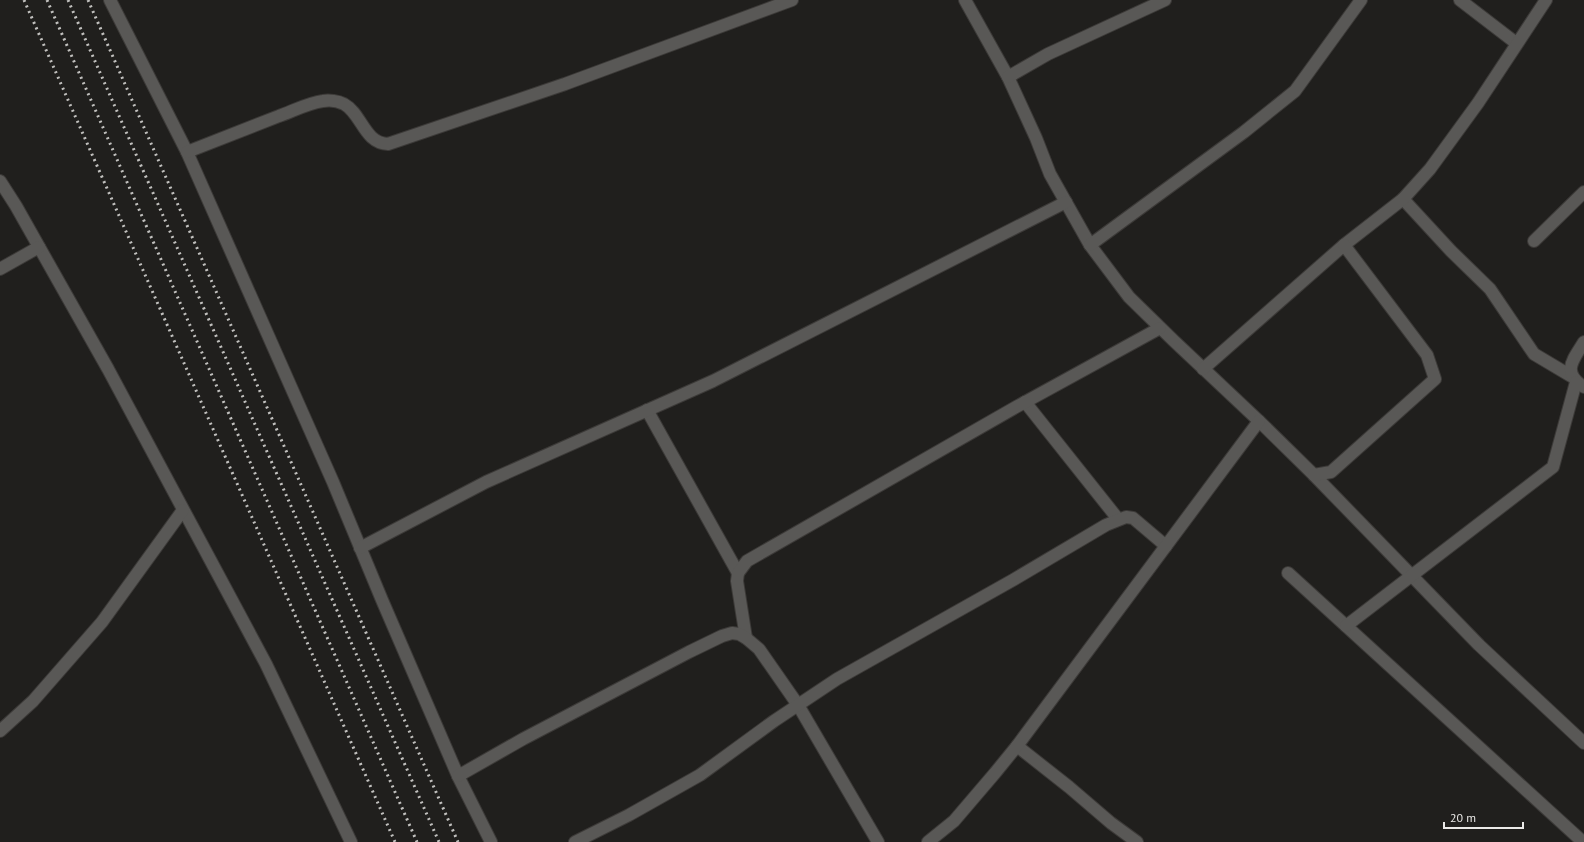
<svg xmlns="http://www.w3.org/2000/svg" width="1584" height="842" font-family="'PT Sans',sans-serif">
<rect width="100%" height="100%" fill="#201f1d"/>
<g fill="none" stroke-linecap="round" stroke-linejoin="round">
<g stroke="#3c3a38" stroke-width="14">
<g id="street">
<path d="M110 0 187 152 333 482 382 600 458 776 491 842"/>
<path d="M965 0 1008 77 1036 138 1050 174 1090 245 1129 297 1174 341 1259 421 1314 475 1479 645 1584 743"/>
<path d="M1460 0 1516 43"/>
<path d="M1008 77 1048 54 1165 0"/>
<path d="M187 152C218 140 249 128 279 116 293 111 308 103 323 101 329 100 338 101 344 104 362 114 364 143 388 144L565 84 792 0"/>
<path d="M0 181 16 206 108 369 266 664 351 842"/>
<path d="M1403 199 1451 251 1490 289 1534 354 1571 376"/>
<path d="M1534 241 1584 192"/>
<path d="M1090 245 1244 132 1295 91 1361 0"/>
<path d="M0 269 39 247"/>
<path d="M1584 342C1573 360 1561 372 1584 387"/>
<path d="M1203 369 1344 245 1403 199 1430 169 1478 103 1546 0"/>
<path d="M1025 402 1118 519"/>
<path d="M647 410 738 573"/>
<path d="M1314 475 1331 472 1435 379 1427 355 1344 245"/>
<path d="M360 548 486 482 713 381 1066 202"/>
<path d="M1288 573 1583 842"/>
<path d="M1346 626 1553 467 1576 382"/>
<path d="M746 638 737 581 738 573 747 561 1016 407 1160 328"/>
<path d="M0 731 33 701 102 622 183 510"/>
<path d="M1017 746 1069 787 1111 823 1137 842"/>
<path d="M458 776 523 739 689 652 722 636 732 633 739 634 746 638 759 649 798 705 878 842"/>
<path d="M575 842 629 815 700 775 774 721 837 679 1013 580 1106 525 1126 517 1133 518 1166 546"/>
<path d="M928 842 954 821 995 773 1017 746 1259 421"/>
</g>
</g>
<use href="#street" stroke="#595856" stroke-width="12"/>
<g stroke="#c1c0be" stroke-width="3" stroke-dasharray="2 4" stroke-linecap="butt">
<path d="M24 0 395 842"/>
<path d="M47 0 417 842"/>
<path d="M68 0 439 842"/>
<path d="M88 0 458 842"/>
</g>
</g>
<path d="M1444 822v6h79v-6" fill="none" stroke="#ebeae8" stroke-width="2"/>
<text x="1450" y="822" font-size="12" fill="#ebeae8" stroke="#201f1d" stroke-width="3" paint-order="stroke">20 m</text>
</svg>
